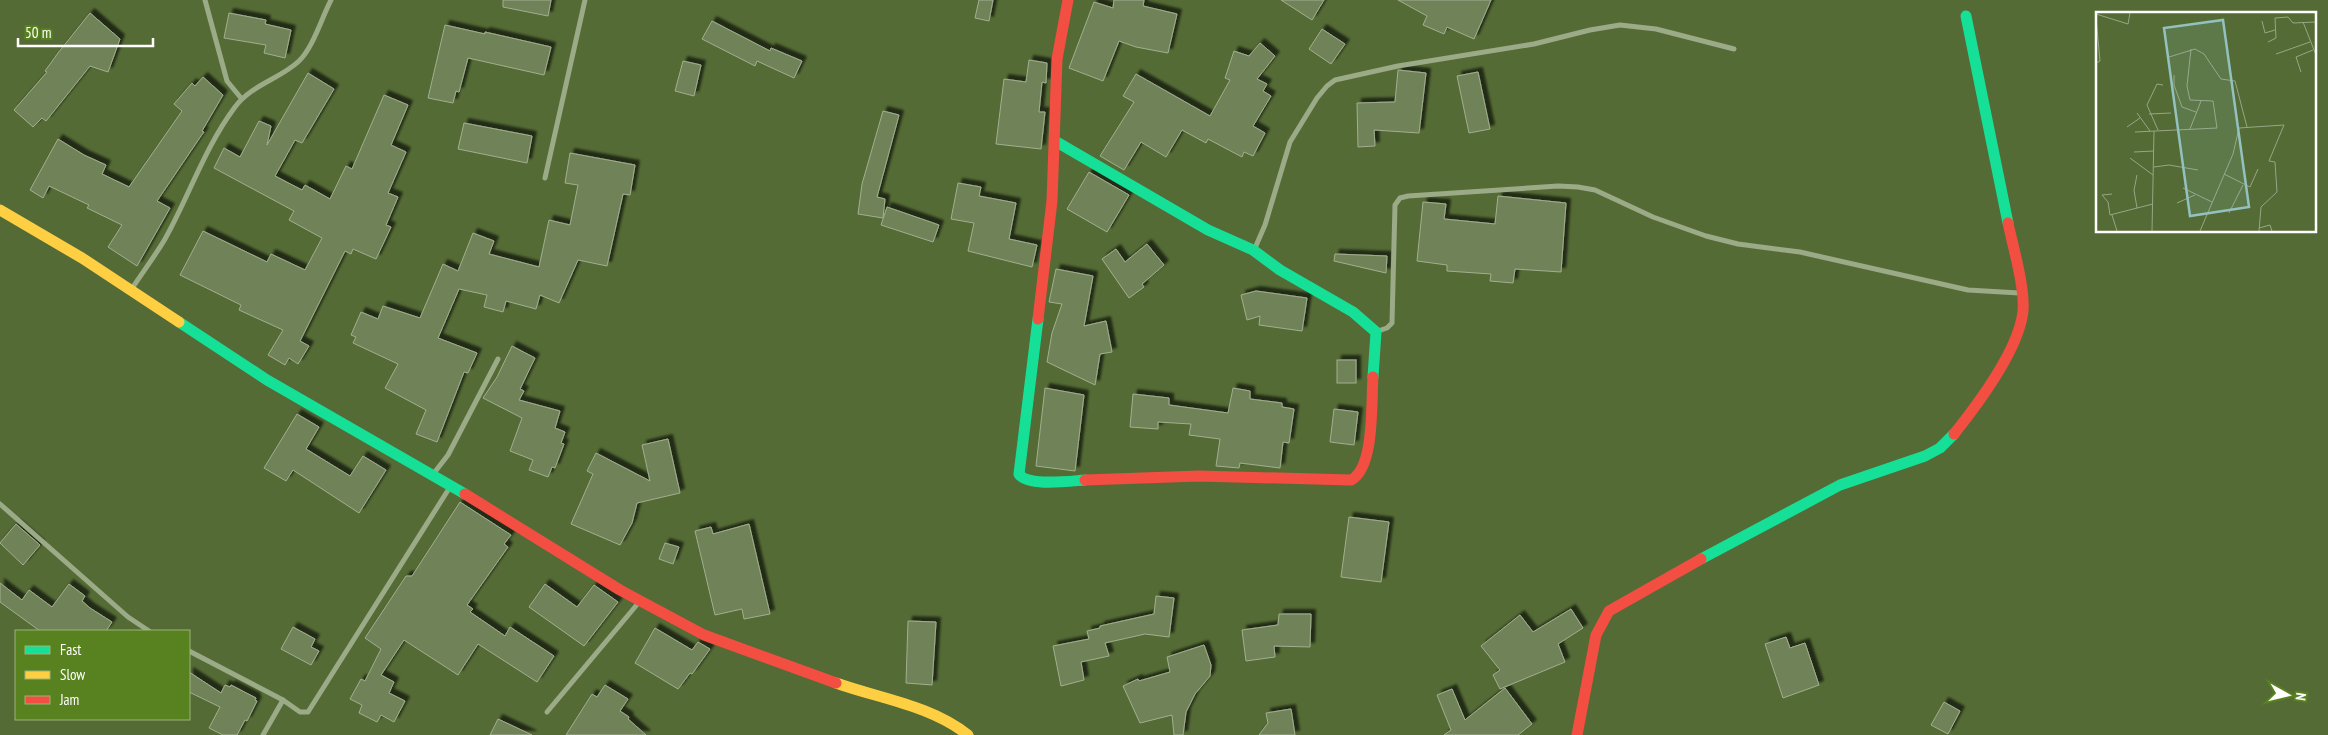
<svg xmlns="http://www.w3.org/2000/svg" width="2328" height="735" font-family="'PT Sans Narrow',sans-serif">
<defs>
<filter id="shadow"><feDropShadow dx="4.5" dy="-4.5" stdDeviation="1" flood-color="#0009"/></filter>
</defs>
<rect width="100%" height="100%" fill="#546b35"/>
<g fill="#708258" stroke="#a2af8f" filter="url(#shadow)">
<path d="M503 0H551L548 16 503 7Z"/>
<path d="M979 0H993L989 21 975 18Z"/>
<path d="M1114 0H1144L1143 6 1177 14 1168 53 1136 47 1119 41 1103 81 1069 68 1094 2 1113 8Z"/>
<path d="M1281 0H1324L1312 20Z"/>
<path d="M1398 0H1491L1474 39 1447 27 1444 34 1423 25 1427 16Z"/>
<path d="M90 13 120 39 108 72 90 66 46 121 42 118 33 127 14 110 47 72 45 71 58 53Z"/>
<path d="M229 13 266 20 265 24 291 30 285 58 264 53 266 45 224 38Z"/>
<path d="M712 21 770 51 771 48 802 61 794 78 757 61 755 66 702 39Z"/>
<path d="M445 25 485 34V32L551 47 544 75 468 58 459 92 456 91 453 103 428 98Z"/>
<path d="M1322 29 1345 44 1331 64 1309 49Z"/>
<path d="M1260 43 1275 56 1257 79 1267 84 1263 91 1271 96 1253 126 1265 133 1253 156 1244 152 1242 157 1208 139 1206 143 1182 130 1166 157 1141 142 1124 170 1100 156 1134 102 1123 96 1136 74 1210 116 1230 80 1225 78 1234 51 1249 56Z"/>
<path d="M1029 60 1047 63 1046 83 1042 82 1039 112H1045L1041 149 996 144 1004 79 1026 82Z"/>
<path d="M683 61 701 65 694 96 675 91Z"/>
<path d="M1398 70 1426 73 1419 133 1374 130 1375 146 1358 147 1357 103 1395 102Z"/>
<path d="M1478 72 1490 129 1469 133 1457 76Z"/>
<path d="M308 73 334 89 302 143 295 140 275 176 302 190 305 185 330 199 346 166 352 169 384 95 408 105 391 145 406 152 388 193 398 197 386 225 391 227 376 259 353 249 351 254 345 251 300 341 309 346 298 364 289 358 285 365 268 355 283 330 239 310 241 305 180 275 203 231 267 262 271 254 305 270 322 238 289 220 294 211 214 168 224 148 240 157 259 121 271 126 267 145Z"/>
<path d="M203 77 223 95 202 131 204 132 201 136 157 201 170 208 137 266 108 247 122 225 87 208 89 205 49 186 43 198 30 190 58 139 84 155 106 165 102 174 129 187 182 111 174 104 192 83 195 86Z"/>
<path d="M883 111 899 115 877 197 885 199 883 218 858 214 862 184Z"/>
<path d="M464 123 532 136 527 163 458 149Z"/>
<path d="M570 153 635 165 630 195 623 194 607 266 578 260 559 303 540 295 536 309 506 301 503 312 484 307 487 295 459 289 438 338 477 353 468 373 464 372 437 442 416 434 426 410 385 388 398 364 353 343 356 337 351 335 361 312 378 319 383 306 420 318 443 264 458 271 473 233 494 241 489 254 539 267 549 220 570 225 578 185 565 183Z"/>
<path d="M1089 172 1129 195 1107 232 1067 209Z"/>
<path d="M958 183 981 187 979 196 1016 203 1009 239 1037 245 1032 267 968 251 974 223 951 219Z"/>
<path d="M1498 196 1566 203 1561 272 1515 269 1513 283 1490 281 1491 274 1447 271V265L1417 261 1423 202 1446 204 1444 219 1495 224Z"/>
<path d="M887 207 939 225 933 242 881 225Z"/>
<path d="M1147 244 1164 265 1142 284 1144 287 1129 298 1102 259 1116 249 1125 262Z"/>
<path d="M1335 254 1387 256 1386 273 1334 261Z"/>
<path d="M1056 269 1093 276 1084 326 1106 321 1112 352 1100 354 1095 385 1047 362 1052 333 1062 304 1049 302Z"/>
<path d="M1256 291 1307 298 1302 331 1259 325 1260 316 1247 320 1241 295Z"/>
<path d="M512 346 535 358 520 389 524 391 519 400 560 411 555 428 565 432 561 443 564 444 555 468 552 467 548 477 529 470 533 460 510 451 522 418 483 398 497 377Z"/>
<rect x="1337" y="360" width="19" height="23"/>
<path d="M1045 388 1084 395 1075 471 1036 466Z"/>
<path d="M1233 388 1250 391V399L1282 403V407L1294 409 1289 443 1283 442 1280 468 1240 463 1239 468 1216 466 1220 439 1189 435 1191 424 1158 422V429L1130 427 1133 394 1169 398V405L1228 413Z"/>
<path d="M1334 409 1358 412 1354 445 1330 442Z"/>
<path d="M297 414 319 427 306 449 350 476 363 456 386 470 359 513 293 470 286 481 264 468Z"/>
<path d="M668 439 680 493 637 503 632 523 620 545 571 524 593 474 587 471 596 453 650 481 642 445Z"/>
<path d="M460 502 511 535 504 544 508 547 467 605 473 609 470 612 505 636 510 627 554 656 537 682 478 644 458 675 404 640 381 675 394 682 389 693 405 701 394 722 381 715 377 722 359 713 362 705 350 699 361 679 365 681 381 649 365 638 406 576H412Z"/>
<path d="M1349 517 1389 522 1381 582 1341 577Z"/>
<path d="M16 524 40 545 23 565 0 543Z"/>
<path d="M749 524 770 614 744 619 742 609 715 615 695 531 711 527 713 534Z"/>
<path d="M665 543 679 547 673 564 659 559Z"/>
<path d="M0 583 22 600 29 590 52 607 69 584 85 596 82 601 90 608 112 622 106 631H40L0 602Z"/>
<path d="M545 584 577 607 594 585 618 602 584 646 529 607Z"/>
<path d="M1156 596 1174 598 1169 637 1145 634 1105 643 1109 656 1081 662 1084 680 1061 686 1053 646 1089 639 1087 631 1100 628V626L1154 614Z"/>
<path d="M1571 609 1583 628 1558 644 1565 662 1500 689 1493 675 1500 670 1481 646 1520 615 1533 632Z"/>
<path d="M1279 614H1311L1310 647 1274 646 1275 657 1246 661 1242 630 1278 625Z"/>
<path d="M908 621 936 622 932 685 906 683Z"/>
<path d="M293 627 315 639 311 647 319 651 311 665 281 649Z"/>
<path d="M655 628 692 650 698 642 710 649 692 674 690 673 678 689 635 663Z"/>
<path d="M1786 637 1790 648 1805 643 1819 685 1783 698 1765 644Z"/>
<path d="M1204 645 1211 665 1210 676 1195 694 1186 712 1183 735H1174L1172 715 1140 723 1123 686 1138 679 1139 681 1170 672 1167 657Z"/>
<path d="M189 672 221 693 225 685 230 687 231 685 256 698 255 700 257 701 247 721 245 720 237 735H223L209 728 220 707 189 692Z"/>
<path d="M605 685 628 699 620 711 629 717 628 719 646 735H566L592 694 597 697Z"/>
<path d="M1505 688 1532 724 1518 735H1444L1451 730 1437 695 1452 689 1465 720Z"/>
<path d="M1944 702 1960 711 1948 734 1931 725Z"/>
<path d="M1291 709 1295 735H1259L1268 723 1266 713Z"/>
<path d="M498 719 532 735H490Z"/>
</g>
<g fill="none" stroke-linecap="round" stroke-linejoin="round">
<g stroke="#9bab87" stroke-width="5">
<path d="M205 0 227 81 241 98"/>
<path d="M545 178 585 0"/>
<path d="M1255 248 1265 225 1290 142 1317 98 1327 86 1335 80 1398 66 1534 44 1590 30 1620 25 1656 29 1734 49"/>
<path d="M131 290C142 273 155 256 165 239 189 196 205 147 235 107 251 85 280 79 299 61 313 48 322 17 331 0"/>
<path d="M1378 331 1387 328 1392 323 1395 205 1400 198 1408 196 1558 186 1578 187 1595 190 1653 217 1706 236 1738 244 1800 252 1968 290 2019 293"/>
<path d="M434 473 448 455 498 359"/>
<path d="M0 504 128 617 149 631"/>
<path d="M189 651 283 700 300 712H308L450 487"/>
<path d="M547 712 640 601"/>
<path d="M263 735 283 700"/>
</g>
<g stroke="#16e098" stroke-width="11">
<path d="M1966 16 2008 223"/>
<path d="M1055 141 1208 230 1253 250 1280 270 1353 312 1376 332 1373 377"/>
<path d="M1038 319 1019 474C1027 487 1070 481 1085 480"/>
<path d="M179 322 267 380 465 494"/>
<path d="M1701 559 1840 485 1925 456 1940 448 1954 434"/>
</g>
<g stroke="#ffcf43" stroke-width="11">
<path d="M0 210 82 258 179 322"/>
<path d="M836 683C881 699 930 705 968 735"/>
</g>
<g stroke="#f24e42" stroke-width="11">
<path d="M1038 319 1052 201 1057 59 1068 0"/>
<path d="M1954 434C1978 404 2019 350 2023 311 2025 287 2013 247 2008 223"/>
<path d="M1085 480 1199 476 1351 480C1375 468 1371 402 1373 377"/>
<path d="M465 494 620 590 704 635 836 683"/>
<path d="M1577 735 1596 635 1609 611 1701 559"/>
</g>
</g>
<g transform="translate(2096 12)">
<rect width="220" height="220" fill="#546b35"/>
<path fill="none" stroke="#98a686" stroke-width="1" d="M0 2 32 12 34 1M0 6 4 49 0 51M166 9 169 21 179 18M207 10 220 43M172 30 180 26 179 6 192 5 197 11 220 10M180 42 214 30M73 45 99 37 108 42 125 67 139 69 151 115M205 60 200 45 217 38M78 63V73L86 95 100 100M41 101 54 119M53 102 75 101M31 115 44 106M94 117 105 89M62 118 51 93 61 72 67 73M39 120 121 116 117 89 94 88 91 74 95 37M38 140 58 139M34 146 57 163M58 155 73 153 102 158M128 162 154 175 162 157M41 163 38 178 41 196 57 192M87 176 116 190M16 182 6 183 12 190 14 203 41 196M81 191 99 183M133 201 147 173M16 203 21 219M163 216 174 213 176 219M56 219 58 119M104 219 137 142 143 116 188 113 173 149 179 150 181 180 165 195 163 219"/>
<path fill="#93c1be" fill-opacity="0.15" stroke="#93c1be" stroke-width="2.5" d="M127 8 153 195 94 204 68 16Z"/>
<rect width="220" height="220" fill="none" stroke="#fff" stroke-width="2.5"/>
</g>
<rect x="15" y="630" width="175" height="90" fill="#58811f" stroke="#9bb379"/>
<rect x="25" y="646" width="25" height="8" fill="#16e098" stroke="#9bb379"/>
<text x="60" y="655" font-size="15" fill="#ffffff">Fast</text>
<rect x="25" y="671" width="25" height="8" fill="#ffcf43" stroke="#9bb379"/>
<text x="60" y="680" font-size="15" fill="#ffffff">Slow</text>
<rect x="25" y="696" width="25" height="8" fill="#f24e42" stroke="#9bb379"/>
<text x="60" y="705" font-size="15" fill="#ffffff">Jam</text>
<g transform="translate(2288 695) rotate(98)" stroke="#58811f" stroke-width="4" paint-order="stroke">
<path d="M0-4L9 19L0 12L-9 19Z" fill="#ffffff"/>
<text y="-8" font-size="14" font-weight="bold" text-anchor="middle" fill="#ffffff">N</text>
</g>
<path d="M18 38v8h135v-8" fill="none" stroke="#ffffff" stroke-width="2.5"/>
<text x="25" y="38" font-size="15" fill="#ffffff" stroke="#58811f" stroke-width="4" paint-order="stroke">50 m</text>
</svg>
